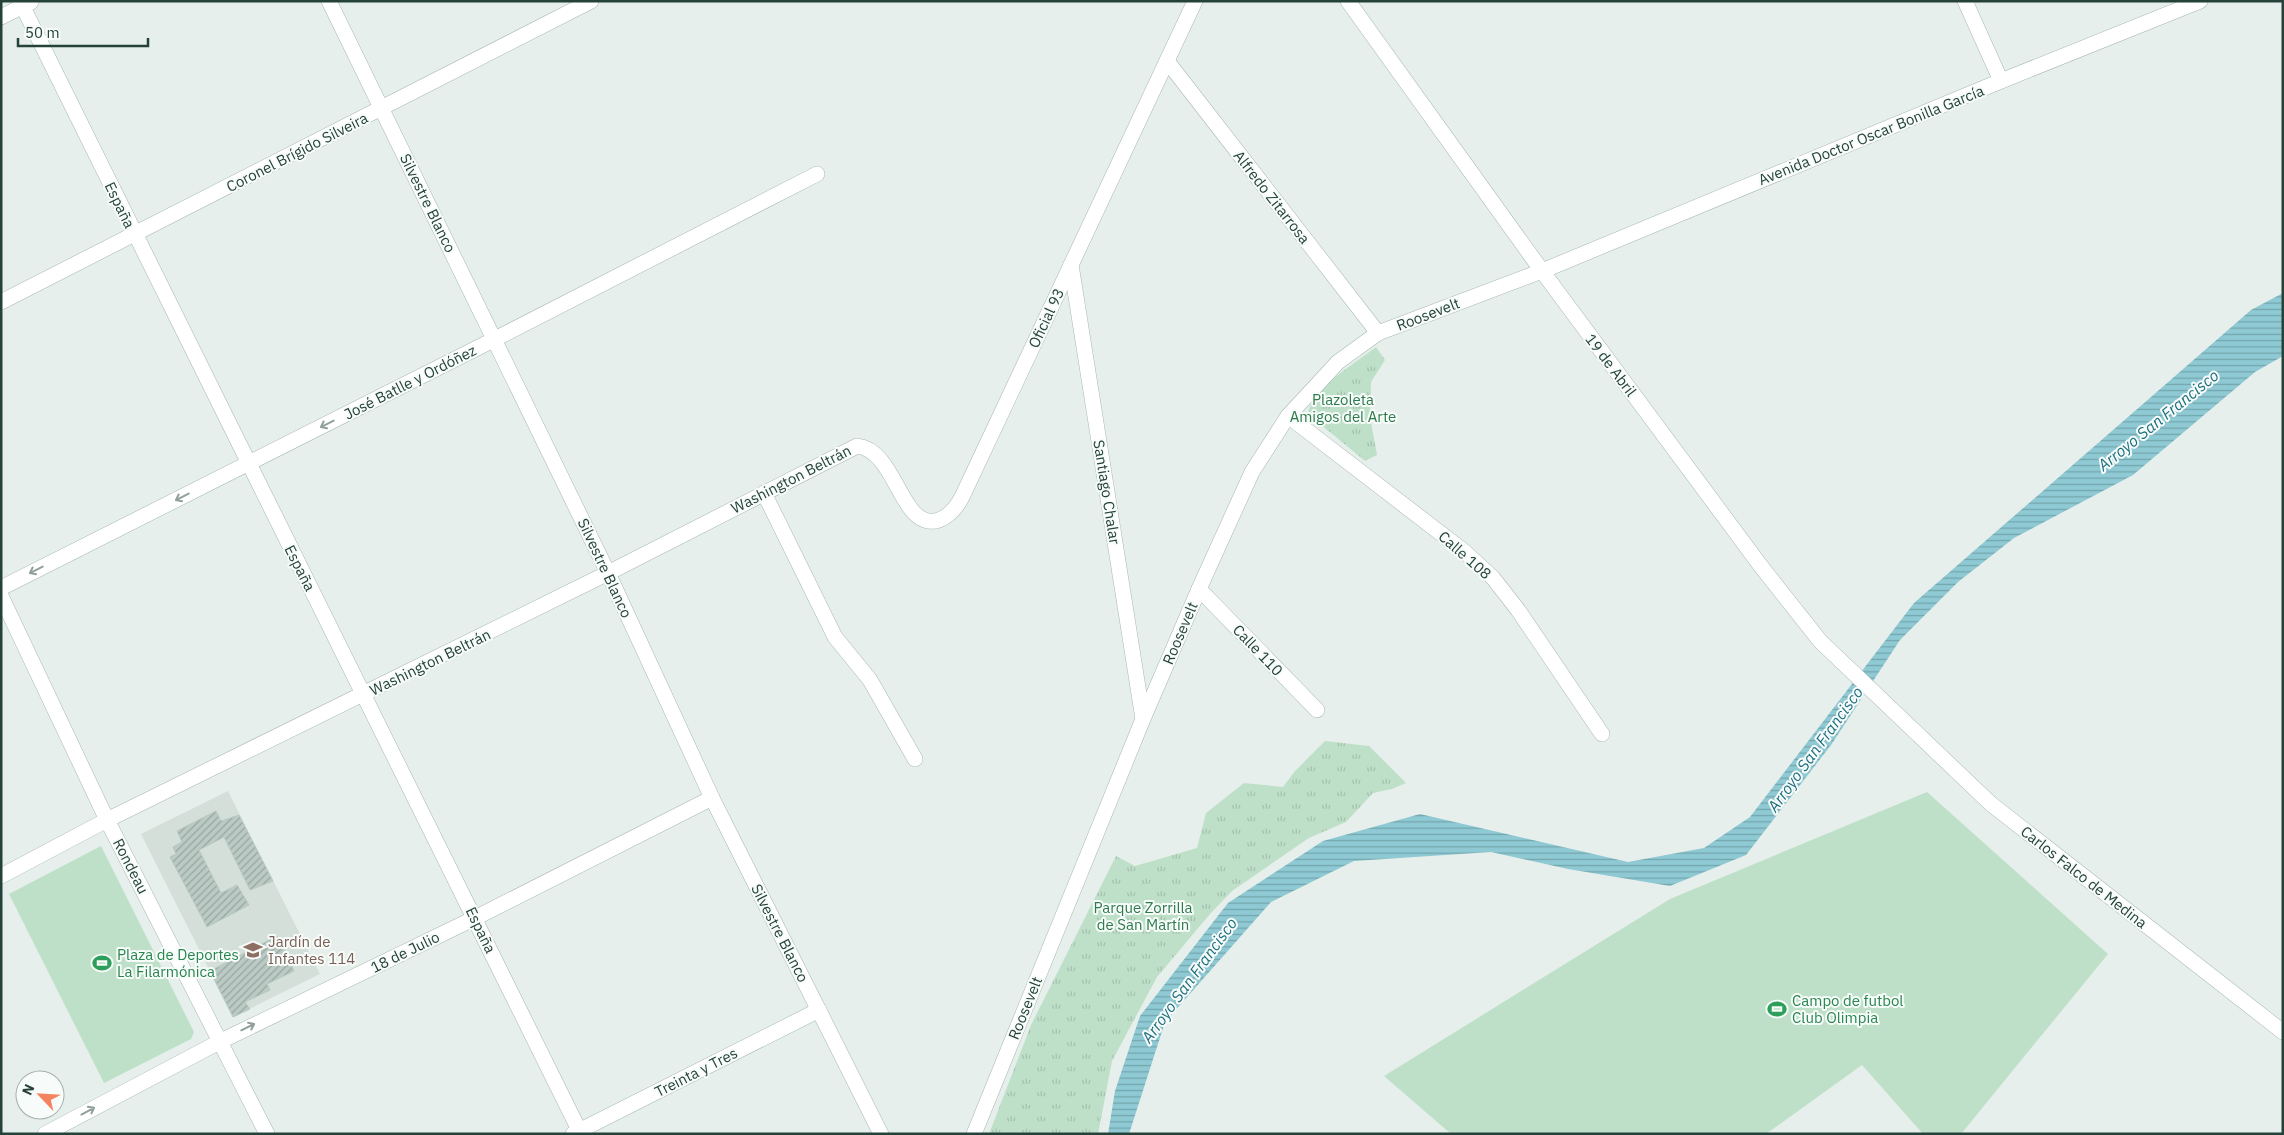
<svg xmlns="http://www.w3.org/2000/svg" width="2284" height="1135" viewBox="0 0 2284 1135" font-family="'IBM Plex Sans',sans-serif">
  <style>
    .built { fill: #d4dfda }
    .grass { fill: url(#grass-tufts) }
    .pitch { fill: #bfe0c8 }
    .water { fill: url(#water-rules) }
    .building { fill: url(#building-hatch); stroke: #b8c9c2 }
    .lines { fill: none; stroke-linecap: round; stroke-linejoin: round }
    .minor-casing { stroke: #a8b8b2; stroke-width: 16 }
    .minor { stroke: #fff; stroke-width: 15 }
    .oneway { stroke: #92a09c }
    .labels { text-anchor: middle; dominant-baseline: central; stroke-width: 4; stroke-linejoin: round; paint-order: stroke }
    .street-label { font-size: 15px; fill: #24423a; stroke: #f7fbf9 }
    .park-label { font-size: 15px; fill: #2d7a4b; stroke: #f7fbf9 }
    .education-label { font-size: 15px; fill: #785e54; stroke: #f7fbf9; text-anchor: start }
    .leisure-label { font-size: 15px; fill: #27864d; stroke: #f7fbf9; text-anchor: start }
    .water-label { font-size: 16px; font-style: italic; fill: #1c6f80; stroke: #f7fbf9 }
  </style>
  <defs>
    <pattern id="grass-tufts" width="24" height="20" patternUnits="userSpaceOnUse" patternTransform="scale(1.25)"><rect width="24" height="20" fill="#bfe0c8"/><path d="M3 7l-1-3M5 7V3M7 7l1-3M15 17l-1-3M17 17v-4M19 17l1-3" fill="none" stroke="#a4c1ad"/></pattern>
    <pattern id="water-rules" width="6" height="5" patternUnits="userSpaceOnUse" patternTransform="scale(1.25)"><rect width="6" height="5" fill="#8ec9d4"/><path d="M0 2.5h6" fill="none" stroke="#74a5ad"/></pattern>
    <pattern id="building-hatch" width="6" height="6" patternUnits="userSpaceOnUse" patternTransform="scale(1.25)"><rect width="6" height="6" fill="#bbcac4"/><path d="M-1 1l2-2M0 6l6-6M5 7l2-2" fill="none" stroke="#98a6a0"/></pattern>
  </defs>
  <rect width="100%" height="100%" fill="#e6efeb"/>
  <polygon class="built" points="228,791 320,974 233,1017 141,834"/>
  <g class="grass">
    <path d="M1376 347 1385 360 1371 382 1370 417 1377 455 1365 461 1308 414C1310 390 1358 361 1376 347Z"/>
    <polygon points="1325,741 1369,746 1406,783 1392,789 1373,793 1346,822 1309,838 1232,891 1210,914 1157,977 1112,1061 1098,1134 989,1134 1031,1025 1116,856 1135,866 1197,848 1206,813 1244,783 1283,787 1295,771"/>
  </g>
  <g class="pitch">
    <polygon points="1927,792 2108,954 1961,1134 1923,1134 1862,1065 1766,1134 1451,1134 1384,1076 1670,899"/>
    <polygon points="101,846 194,1032 191,1039 104,1083 9,894"/>
  </g>
  <polygon class="water" points="2283,293 2283,356 2255,372 2133,475 2014,538 1958,582 1900,640 1831,745 1746,855 1670,886 1568,869 1491,852 1354,861 1271,902 1165,1022 1129,1134 1108,1134 1115,1091 1140,1016 1228,903 1323,841 1420,814 1628,862 1704,848 1750,817 1914,603 2251,310"/>
  <g class="building">
    <polygon points="216,811 221,821 239,815 273,881 250,890 224,837 199,850 221,893 237,885 249,905 207,927 170,857 176,854 173,847 182,842 177,831"/>
    <polygon points="277,936 294,971 267,984 270,990 245,1002 250,1009 233,1017 210,971"/>
  </g>
  <g class="lines">
    <g class="minor-casing">
      <g id="minor">
        <polyline points="20,1 581,1134"/>
        <polyline points="329,1 608,573 712,798 881,1134"/>
        <polyline points="1348,1 1542,271 1760,565 1820,641 1991,804 2283,1032"/>
        <polyline points="1965,1 2001,81"/>
        <polyline points="1,17 31,2"/>
        <polyline points="1167,61 1378,333"/>
        <polyline points="1071,265 1143,719"/>
        <polyline points="1,302 591,1"/>
        <polyline points="1288,416 1465,552 1493,578 1518,610 1602,734"/>
        <polyline points="764,493 835,637 870,680 915,759"/>
        <polyline points="1,588 495,339 817,174"/>
        <polyline points="1199,589 1317,710"/>
        <polyline points="1,596 107,820 267,1134"/>
        <path d="M1 876 107 820 608 573 857 446C885 449 895 489 911 509 929 533 951 518 962 497L1195 1"/>
        <polyline points="45,1134 221,1041 475,918 712,798"/>
        <polyline points="573,1134 819,1010"/>
        <polyline points="974,1134 1143,719 1199,589 1252,472 1288,416 1338,362 1378,333 1542,271 2001,81 2200,1"/>
      </g>
    </g>
    <use href="#minor" class="minor"/>
  </g>
  <defs><path id="oneway-shaft" d="M-6 0H5M1.5-3L5.5 0L1.5 3" fill="none" stroke-width="1.6" stroke-linecap="round" stroke-linejoin="round" transform="scale(1.25)"/></defs>
  <g class="oneway">
    <use href="#oneway-shaft" transform="translate(327 424) rotate(153)"/>
    <use href="#oneway-shaft" transform="translate(182 497) rotate(153)"/>
    <use href="#oneway-shaft" transform="translate(36 570) rotate(153)"/>
    <use href="#oneway-shaft" transform="translate(248 1027) rotate(-26)"/>
    <use href="#oneway-shaft" transform="translate(88 1111) rotate(-28)"/>
  </g>
  <defs>
    <g id="school-bare" transform="scale(1.5)"><path d="M0-5L7-2L0 1L-7-2ZM-4 1L0 2.5L4 1V4Q0 6-4 4Z" fill="#8d6e63" stroke="#f7fbf9" stroke-width="2.5" paint-order="stroke"/></g>
    <g id="stadium-bare" transform="scale(1.5)"><path d="M0-5a6.5 5 0 1 0 0 10a6.5 5 0 1 0 0-10ZM-3.5-1.8h7v3.6h-7Z" fill="#2e9e5b" stroke="#f7fbf9" stroke-width="2.5" paint-order="stroke"/></g>
  </defs>
  <g fill-rule="evenodd">
    <use href="#school-bare" x="253" y="950"/>
    <use href="#stadium-bare" x="102" y="963"/>
    <use href="#stadium-bare" x="1777" y="1009"/>
  </g>
  <g class="labels">
    <g class="street-label">
      <text transform="translate(1871 135) rotate(-22)">Avenida Doctor Oscar Bonilla García</text>
      <text transform="translate(297 152) rotate(-27)">Coronel Brígido Silveira</text>
      <text transform="translate(1272 197) rotate(52)">Alfredo Zitarrosa</text>
      <text transform="translate(428 203) rotate(64)">Silvestre Blanco</text>
      <text transform="translate(120 205) rotate(64)">España</text>
      <text transform="translate(1428 314) rotate(-21)">Roosevelt</text>
      <text transform="translate(1046 318) rotate(-65)">Oficial 93</text>
      <text transform="translate(1611 365) rotate(53)">19 de Abril</text>
      <text transform="translate(410 382) rotate(-27)">José Batlle y Ordóñez</text>
      <text transform="translate(791 479) rotate(-27)">Washington Beltrán</text>
      <text transform="translate(1107 492) rotate(81)">Santiago Chalar</text>
      <text transform="translate(1465 555) rotate(41)">Calle 108</text>
      <text transform="translate(300 568) rotate(63)">España</text>
      <text transform="translate(605 568) rotate(65)">Silvestre Blanco</text>
      <text transform="translate(1180 633) rotate(-67)">Roosevelt</text>
      <text transform="translate(1258 650) rotate(46)">Calle 110</text>
      <text transform="translate(430 662) rotate(-26)">Washington Beltrán</text>
      <text transform="translate(131 866) rotate(63)">Rondeau</text>
      <text transform="translate(2084 877) rotate(38)">Carlos Falco de Medina</text>
      <text transform="translate(481 930) rotate(64)">España</text>
      <text transform="translate(780 933) rotate(63)">Silvestre Blanco</text>
      <text transform="translate(405 952) rotate(-26)">18 de Julio</text>
      <text transform="translate(1025 1008) rotate(-68)">Roosevelt</text>
      <text transform="translate(696 1072) rotate(-27)">Treinta y Tres</text>
    </g>
    <g class="park-label">
      <text x="1343" y="399">Plazoleta<tspan x="1343" dy="17">Amigos del Arte</tspan></text>
      <text x="1143" y="907">Parque Zorrilla<tspan x="1143" dy="17">de San Martín</tspan></text>
    </g>
    <g class="education-label">
      <text x="268" y="941">Jardín de<tspan x="268" dy="17">Infantes 114</tspan></text>
    </g>
    <g class="leisure-label">
      <text x="117" y="954">Plaza de Deportes<tspan x="117" dy="17">La Filarmónica</tspan></text>
      <text x="1792" y="1000">Campo de futbol<tspan x="1792" dy="17">Club Olimpia</tspan></text>
    </g>
    <g class="water-label">
      <text transform="translate(2158 420) rotate(-39)">Arroyo San Francisco</text>
      <text transform="translate(1815 749) rotate(-54)">Arroyo San Francisco</text>
      <text transform="translate(1189 980) rotate(-54)">Arroyo San Francisco</text>
    </g>
  </g>
  <rect width="2284" height="1135" fill="none" stroke="#24423a" stroke-width="5"/>
  <g transform="translate(40 1095) rotate(295)"><circle r="24" fill="#f7fbf9" stroke="#a3b1ad"/>
  <path d="M0-4L9 19L0 12L-9 19Z" fill="#f4845f"/>
  <text y="-8" font-size="14" font-weight="bold" text-anchor="middle" fill="#24423a">N</text>
  </g>
  <path d="M18 38v8h130v-8" fill="none" stroke="#24423a" stroke-width="2.5"/>
  <text x="25" y="38" font-size="15" fill="#24423a" stroke="#f7fbf9" stroke-width="4" paint-order="stroke">50 m</text>
</svg>
